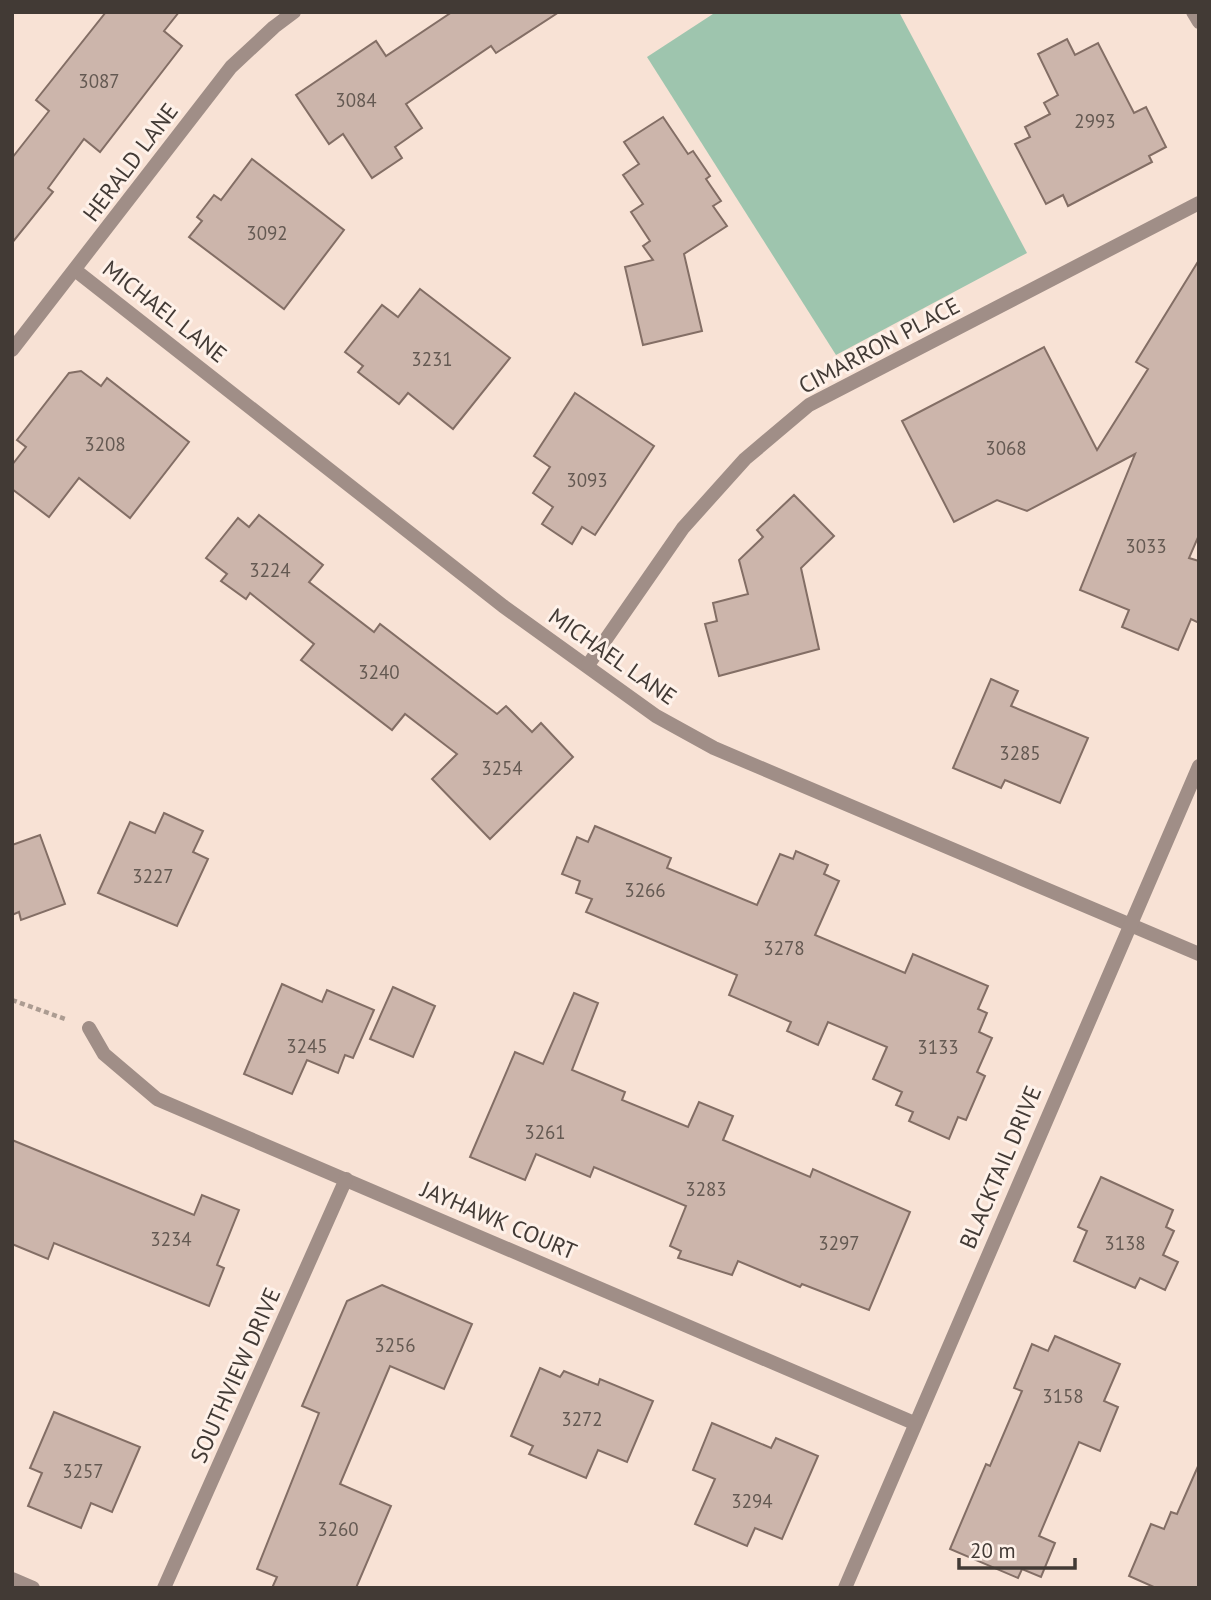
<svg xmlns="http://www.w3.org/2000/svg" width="1211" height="1600" viewBox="0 0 1211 1600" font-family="'PT Sans',sans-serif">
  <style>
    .green { fill: #9ec5ae }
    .building { fill: #ccb5ab; stroke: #836e65; stroke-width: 2 }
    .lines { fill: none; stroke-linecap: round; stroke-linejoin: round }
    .path { stroke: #ac9c92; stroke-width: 4.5; stroke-dasharray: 5 3.5; stroke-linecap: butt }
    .minor { stroke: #a08e87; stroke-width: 14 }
    .labels { text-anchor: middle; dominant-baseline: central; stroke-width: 6; stroke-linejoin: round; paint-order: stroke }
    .number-label { font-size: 19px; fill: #645952 }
    .street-label { font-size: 23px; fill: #423a35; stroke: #fef1e9 }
  </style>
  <rect width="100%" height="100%" fill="#f8e2d5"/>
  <polygon class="green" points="716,12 899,12 1027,253 836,355 647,57"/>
  <g class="building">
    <polygon points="106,12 179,12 164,31 182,46 100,152 84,139 48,188 53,192 12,243 12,158 49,111 36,100"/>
    <polygon points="452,12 559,12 496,53 491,46 406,104 422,128 395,147 402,158 372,178 343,134 329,144 296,95 376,41 386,56"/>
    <polygon points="1067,39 1075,55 1098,43 1134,113 1146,107 1166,147 1149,156 1152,162 1068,206 1063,195 1046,204 1015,144 1030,137 1025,127 1050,114 1044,103 1058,95 1038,54"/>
    <polygon points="663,117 688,154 693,151 710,176 706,179 721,201 713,206 727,226 684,254 702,331 643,345 625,267 653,260 643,246 650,241 631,212 643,204 623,175 639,164 624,142"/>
    <polygon points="252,159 344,230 284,309 189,237 202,221 197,217 214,195 221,200"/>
    <polygon points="1199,260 1199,535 1189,558 1199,561 1199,623 1191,619 1178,650 1122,627 1129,610 1080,590 1135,454 1027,511 997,500 954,522 902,421 1044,347 1097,450 1148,369 1136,362"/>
    <polygon points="420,289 510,358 453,429 408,393 399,404 358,372 363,366 345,352 382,305 398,317"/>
    <polygon points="81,371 101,386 107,378 189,442 130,518 79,478 49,517 12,489 12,465 26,447 17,440 69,373"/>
    <polygon points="575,393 654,446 595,535 582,527 572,544 542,524 553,507 533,493 550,467 534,456"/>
    <polygon points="794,495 834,536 801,568 819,649 719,676 705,624 717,621 713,603 748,594 739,560 763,537 757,530"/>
    <polygon points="259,515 323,565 309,582 374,632 380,624 497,714 506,706 532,732 541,723 573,757 490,839 432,779 457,754 405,714 392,730 301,660 314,644 250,593 246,599 221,581 227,574 206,558 238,518 249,527"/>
    <polygon points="991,679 1018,691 1011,706 1088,738 1060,803 1005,780 1001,788 953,768"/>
    <polygon points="164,813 203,831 193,852 208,859 177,926 98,893 130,822 155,833"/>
    <polygon points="595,826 671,858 667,868 757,905 780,854 793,859 796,851 828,865 824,874 839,881 815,935 905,973 913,954 988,986 978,1009 987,1013 979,1032 992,1038 977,1072 985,1076 966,1120 958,1117 949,1139 909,1121 913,1112 896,1105 902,1092 873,1079 887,1047 828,1022 818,1045 787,1031 791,1022 729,995 737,975 586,912 592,899 576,893 580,881 562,874 577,837 588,842"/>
    <polygon points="40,835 65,904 21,920 19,912 12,915 12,845"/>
    <polygon points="282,984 322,1002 327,990 374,1010 353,1058 345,1055 338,1073 307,1060 292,1094 244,1074"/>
    <polygon points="393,987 435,1006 413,1057 370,1039"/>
    <polygon points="574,993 598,1003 572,1070 625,1092 622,1100 688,1127 699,1102 733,1116 723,1140 810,1177 813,1169 910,1212 869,1310 802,1284 800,1287 738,1261 732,1275 678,1258 681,1251 670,1246 686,1206 594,1167 590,1177 536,1154 525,1180 470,1157 515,1052 543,1064"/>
    <polygon points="12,1140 194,1215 202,1195 239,1210 217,1265 224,1268 209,1306 54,1243 48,1259 12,1244"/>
    <polygon points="1101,1177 1173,1210 1166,1227 1174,1231 1163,1255 1178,1262 1165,1290 1140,1278 1135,1288 1074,1261 1087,1231 1078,1227"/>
    <polygon points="382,1285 472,1324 444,1389 390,1366 340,1484 391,1506 356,1588 272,1588 277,1577 257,1569 319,1413 302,1406 347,1301"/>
    <polygon points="1055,1336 1120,1364 1104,1401 1118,1407 1100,1451 1079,1442 1039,1536 1055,1543 1041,1577 1022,1569 1018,1578 950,1549 986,1464 990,1466 1022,1391 1014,1388 1032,1344 1048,1351"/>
    <polygon points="540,1368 560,1377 564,1371 598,1385 600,1379 653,1401 627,1462 598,1450 586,1478 529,1454 533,1446 511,1436"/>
    <polygon points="54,1412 140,1447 112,1512 91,1503 81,1528 28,1506 42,1473 30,1468"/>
    <polygon points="712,1423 771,1448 776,1438 818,1456 782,1539 755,1528 747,1546 695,1524 715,1479 693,1470"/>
    <polygon points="1199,1464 1199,1588 1156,1588 1129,1576 1151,1524 1164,1529 1171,1512 1177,1514"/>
  </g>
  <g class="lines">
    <polyline class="path" points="12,1000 65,1019"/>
    <g class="minor">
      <polyline points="1193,12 1199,22"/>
      <polyline points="75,270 503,606 656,716 714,748 1199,954"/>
      <polyline points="12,350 231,67 274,27 294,12"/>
      <polyline points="588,665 683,528 745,459 809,405 1199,203"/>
      <polyline points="89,1028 104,1054 157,1099 914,1423"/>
      <polyline points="12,1579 33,1588"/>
      <polyline points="164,1588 346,1179"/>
      <polyline points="845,1588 1199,766"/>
    </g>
  </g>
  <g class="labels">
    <g class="number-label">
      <text x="99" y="81">3087</text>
      <text x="356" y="100">3084</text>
      <text x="1095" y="121">2993</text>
      <text x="267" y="233">3092</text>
      <text x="432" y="359">3231</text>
      <text x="105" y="444">3208</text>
      <text x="1006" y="448">3068</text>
      <text x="587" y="480">3093</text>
      <text x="1146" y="546">3033</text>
      <text x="270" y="570">3224</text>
      <text x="379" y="672">3240</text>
      <text x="1020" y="753">3285</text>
      <text x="502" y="768">3254</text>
      <text x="153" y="876">3227</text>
      <text x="645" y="890">3266</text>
      <text x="784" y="948">3278</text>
      <text x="307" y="1046">3245</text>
      <text x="938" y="1047">3133</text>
      <text x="545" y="1132">3261</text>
      <text x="706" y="1189">3283</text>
      <text x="171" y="1239">3234</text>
      <text x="839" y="1243">3297</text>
      <text x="1125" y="1243">3138</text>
      <text x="395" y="1345">3256</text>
      <text x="1063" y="1396">3158</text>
      <text x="582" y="1419">3272</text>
      <text x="83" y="1471">3257</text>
      <text x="752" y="1501">3294</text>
      <text x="338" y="1529">3260</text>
    </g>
    <g class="street-label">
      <text transform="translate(130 162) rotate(-53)">HERALD LANE</text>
      <text transform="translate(165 311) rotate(38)">MICHAEL LANE</text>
      <text transform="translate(879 345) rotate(-28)">CIMARRON PLACE</text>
      <text transform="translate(613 656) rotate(35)">MICHAEL LANE</text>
      <text transform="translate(1000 1167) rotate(-67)">BLACKTAIL DRIVE</text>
      <text transform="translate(499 1220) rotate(23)">JAYHAWK COURT</text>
      <text transform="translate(235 1375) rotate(-66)">SOUTHVIEW DRIVE</text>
    </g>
  </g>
  <rect width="1211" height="1600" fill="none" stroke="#423a35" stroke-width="28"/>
  <path d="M959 1558v10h116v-10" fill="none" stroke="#423a35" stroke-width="3.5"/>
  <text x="970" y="1558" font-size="21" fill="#423a35" stroke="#fef1e9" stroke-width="5" paint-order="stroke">20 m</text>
</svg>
